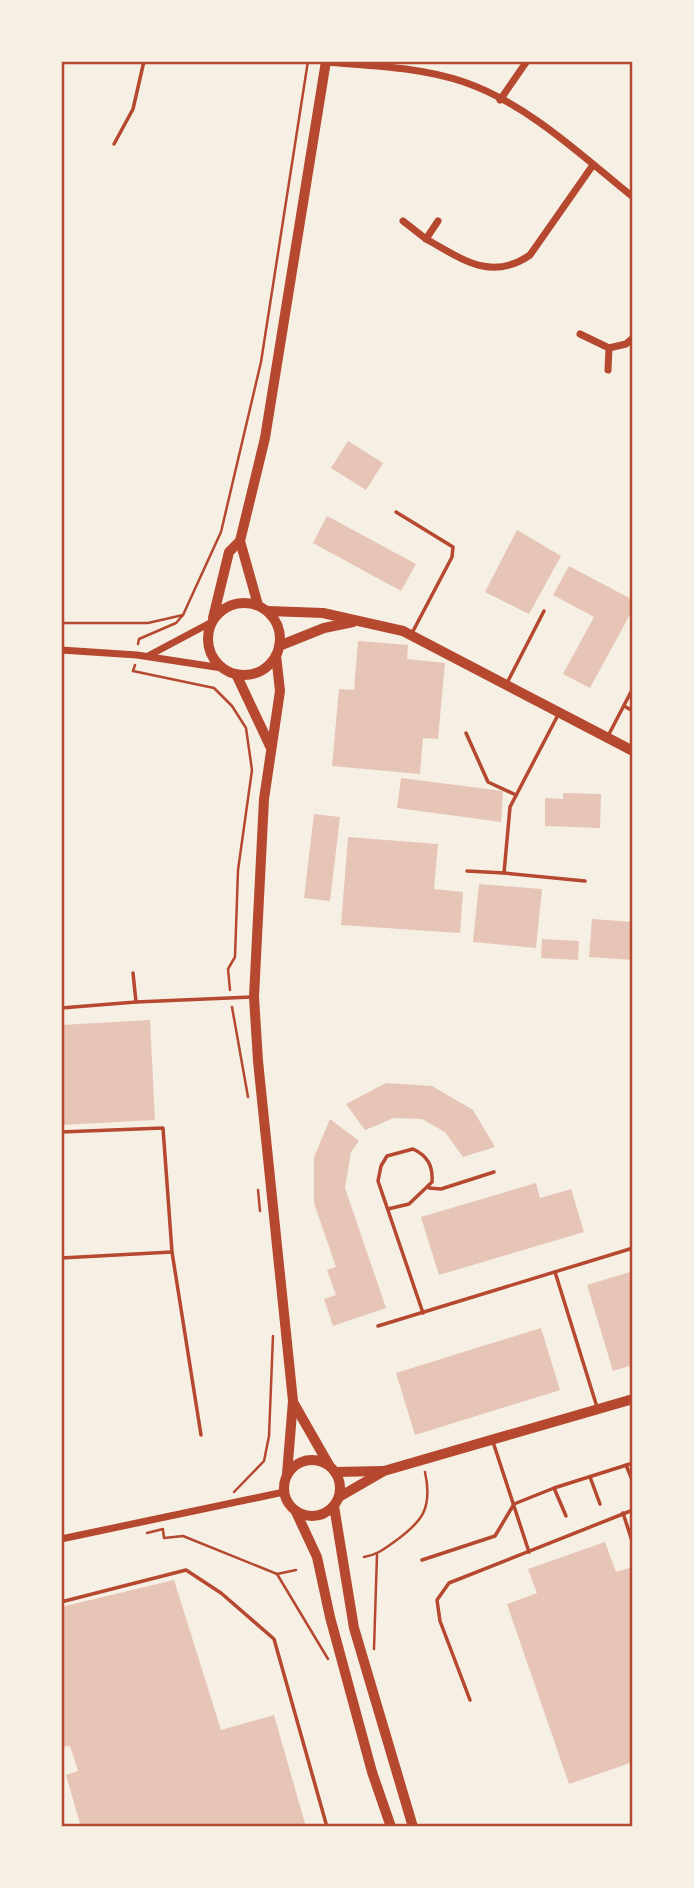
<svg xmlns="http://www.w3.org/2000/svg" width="694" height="1888" viewBox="0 0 694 1888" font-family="'Space Grotesk',sans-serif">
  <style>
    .building { fill: #e6c5b7 }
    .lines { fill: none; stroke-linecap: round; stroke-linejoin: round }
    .path { stroke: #b5482f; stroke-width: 2.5 }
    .service { stroke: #b5482f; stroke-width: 3.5 }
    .minor { stroke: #b5482f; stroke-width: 7 }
    .tertiary { stroke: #b5482f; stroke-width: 10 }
    .neatline { fill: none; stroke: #b5482f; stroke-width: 2.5 }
  </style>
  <rect width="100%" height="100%" fill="#f6efe4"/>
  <g class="building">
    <polygon points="348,441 383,463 366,490 331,468"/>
    <polygon points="327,516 416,564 401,591 313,543"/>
    <polygon points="517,530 561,556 529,614 485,592"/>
    <polygon points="569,566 633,600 633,609 590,688 563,674 594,617 553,595"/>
    <polygon points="358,641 408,645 407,659 445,663 438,739 423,738 420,774 332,766 339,689 354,690"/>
    <polygon points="401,778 503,791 501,822 397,808"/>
    <polygon points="563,793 601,794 600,828 545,826 545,798 563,799"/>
    <polygon points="314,814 340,817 330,901 304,898"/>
    <polygon points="348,837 438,844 434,889 463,892 460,933 341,925"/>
    <polygon points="479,884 542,889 536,948 473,942"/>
    <polygon points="592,919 633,922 633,960 589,957"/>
    <polygon points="542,939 579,941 578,960 541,958"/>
    <polygon points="150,1020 155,1120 61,1125 61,1025"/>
    <polygon points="386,1083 432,1086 473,1110 495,1147 463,1157 445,1132 422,1119 394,1118 365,1130 346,1104"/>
    <polygon points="330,1119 359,1141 351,1152 345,1188 386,1308 333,1326 324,1299 336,1295 327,1270 336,1267 314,1203 314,1157"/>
    <polygon points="536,1183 540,1198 571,1189 584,1232 439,1275 421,1217"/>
    <polygon points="633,1271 633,1365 613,1371 587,1285"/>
    <polygon points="541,1328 560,1390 415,1435 396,1373"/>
    <polygon points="605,1542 616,1572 633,1567 633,1762 569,1784 507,1604 537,1593 528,1569"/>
    <polygon points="174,1580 221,1730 274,1715 306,1827 81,1827 66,1775 78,1771 70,1746 61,1747 61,1607"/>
  </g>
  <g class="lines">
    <g class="path">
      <polyline points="61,623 148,623 183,615 221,532 261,362 308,61"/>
      <polyline points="138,644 139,639 176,623 183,615"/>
      <polyline points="135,665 133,671 214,688 232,706 246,728 252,770 238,870 235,957 228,969 230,990"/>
      <polyline points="232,1007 248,1097"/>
      <polyline points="258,1190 260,1211"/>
      <polyline points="234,1492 264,1461 269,1436 273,1336"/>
      <polyline points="163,1530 164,1538 183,1536 277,1574 328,1659"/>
      <polyline points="147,1533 163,1529"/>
      <path d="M364 1557C376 1555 383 1550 394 1542 422 1522 433 1509 425 1472"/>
      <polyline points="277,1574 296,1570"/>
      <polyline points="374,1649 377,1554"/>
    </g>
    <g class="service">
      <polyline points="114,144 133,109 144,61"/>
      <polyline points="396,512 453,547 452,557 412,633"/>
      <polyline points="507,683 544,611"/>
      <polyline points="624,706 633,711"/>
      <polyline points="558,715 510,807 504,873 585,881"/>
      <polyline points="466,733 488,782 516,795"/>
      <polyline points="608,736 633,688"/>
      <polyline points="467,871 504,873"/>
      <polyline points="133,973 136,1002 252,997"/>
      <polyline points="61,1008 136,1002"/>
      <polyline points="61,1132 163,1128 172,1252 201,1435"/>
      <polyline points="429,1188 441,1189 494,1172"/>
      <path d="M388 1209 409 1204 432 1182C433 1166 428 1156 413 1149L387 1156 381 1166 378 1181 423 1313"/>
      <polyline points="61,1258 172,1252"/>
      <polyline points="555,1272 597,1407"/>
      <polyline points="378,1326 633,1248"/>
      <polyline points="493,1442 529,1552"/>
      <polyline points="626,1465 633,1482"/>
      <polyline points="590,1477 600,1504"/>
      <polyline points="554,1488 566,1516"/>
      <polyline points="623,1513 633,1544"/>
      <polyline points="422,1560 495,1536 514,1504 554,1488 633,1463"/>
      <polyline points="61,1602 186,1570 221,1593 274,1639 327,1827"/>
      <polyline points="470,1700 440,1621 437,1600 449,1583 633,1510"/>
    </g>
    <g class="minor">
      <path d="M326 62C372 66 421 67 464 82 528 104 582 156 633 197"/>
      <polyline points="500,100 527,61"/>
      <polyline points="403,221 426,239 438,221"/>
      <path d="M426 239C462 259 491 282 530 255L593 165"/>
      <polyline points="580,334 609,348 608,370"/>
      <polyline points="609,348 626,344 633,338"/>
      <polyline points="61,650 137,655 222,668"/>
      <polyline points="148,656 210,623"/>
      <polyline points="61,1539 284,1492"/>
    </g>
    <g class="tertiary">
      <circle cx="244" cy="639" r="36"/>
      <polyline points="258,605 240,541 265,438 326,61"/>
      <polyline points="268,611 323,613 403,631 633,751"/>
      <polyline points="213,618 229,552 240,541"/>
      <polyline points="279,646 324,628 353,622"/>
      <polyline points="276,655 280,691 264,799 254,997 258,1061 293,1401 287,1474"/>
      <polyline points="236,674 270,746"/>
      <polyline points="293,1402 329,1465"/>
      <circle cx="312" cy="1488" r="28"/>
      <polyline points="335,1472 383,1471"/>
      <polyline points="339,1497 384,1471 633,1399"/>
      <polyline points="334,1506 354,1628 413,1827"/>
      <polyline points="296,1512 317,1557 330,1617 372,1772 391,1827"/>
    </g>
  </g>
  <rect width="694" height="1888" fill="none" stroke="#f6efe4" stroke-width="126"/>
  <rect x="63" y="63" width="568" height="1762" class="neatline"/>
</svg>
